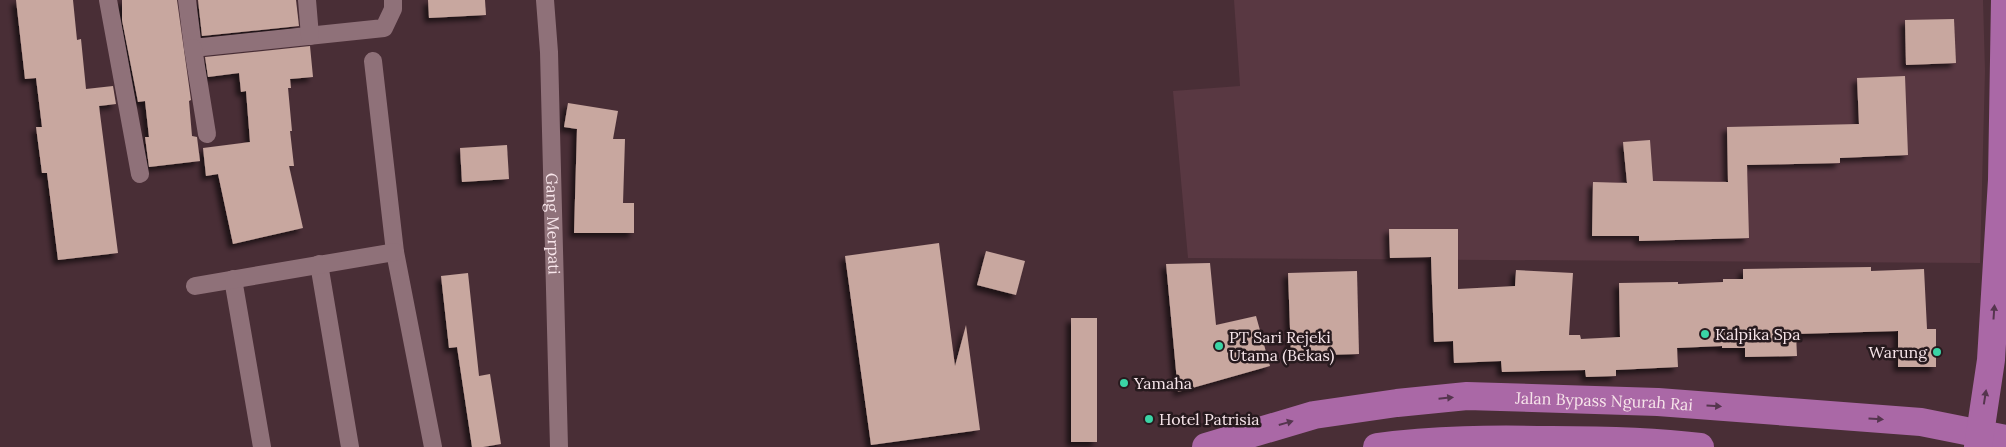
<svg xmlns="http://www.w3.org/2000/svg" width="2006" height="447" viewBox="0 0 2006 447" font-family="Lora,serif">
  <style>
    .built { fill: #593842 }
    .building { fill: #c8a79f; filter: url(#shadow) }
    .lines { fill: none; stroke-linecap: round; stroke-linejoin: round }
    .minor { stroke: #8f7179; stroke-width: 18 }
    .trunk { stroke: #aa68a6; stroke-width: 28 }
    .oneway { fill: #55354e }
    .poi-dot { fill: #3ad4a5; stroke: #271a1e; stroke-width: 2 }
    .labels { text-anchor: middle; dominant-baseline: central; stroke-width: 5; stroke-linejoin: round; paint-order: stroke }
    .street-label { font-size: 16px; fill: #f7e5ea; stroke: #271a1e }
    .poi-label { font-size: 16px; fill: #f7e5ea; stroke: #271a1e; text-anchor: start }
  </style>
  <defs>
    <filter id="shadow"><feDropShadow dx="-4.5" dy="4.5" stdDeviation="2.5" flood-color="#0009"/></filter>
  </defs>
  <rect width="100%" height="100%" fill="#492e36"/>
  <polygon class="built" points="1234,0 1983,0 1985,71 1980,263 1188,258 1173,91 1240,86"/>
  <g class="building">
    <polygon points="16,0 73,0 77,40 81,39 86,89 113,86 116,104 99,106 118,253 58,260 47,173 42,173 36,127 42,127 36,78 25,79"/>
    <polygon points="122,0 177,0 191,100 189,101 192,136 197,137 200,161 149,167 145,137 149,137 145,101 138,102 122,20"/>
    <polygon points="198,0 296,0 299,26 202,36"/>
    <polygon points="428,0 485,0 486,15 429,18"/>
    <polygon points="1954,19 1956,63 1906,65 1905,20"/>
    <polygon points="310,46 313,77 290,79 291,88 288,88 292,131 290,131 294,166 289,166 303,228 233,244 218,174 206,176 203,148 250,142 246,91 241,92 239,73 208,77 205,57"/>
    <polygon points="1905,76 1908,155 1840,158 1840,163 1747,165 1749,238 1639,241 1639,236 1592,236 1593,182 1627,183 1623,142 1650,140 1653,181 1728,182 1727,127 1859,124 1857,78"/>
    <polygon points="568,103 618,111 613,139 625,139 623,203 634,203 634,233 574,233 577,129 564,127"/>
    <polygon points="507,145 509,179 462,182 460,148"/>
    <polygon points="1389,229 1458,229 1458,289 1515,286 1516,270 1573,273 1569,335 1580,335 1581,339 1620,337 1619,283 1678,282 1678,284 1723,282 1723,279 1743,279 1743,269 1871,267 1871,271 1924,269 1927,329 1936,329 1936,367 1898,367 1898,331 1796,334 1797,356 1745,357 1745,348 1722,348 1722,346 1677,348 1678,367 1616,370 1616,376 1586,377 1585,370 1502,372 1501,361 1454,363 1453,341 1434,342 1431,257 1390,258"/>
    <polygon points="939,243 955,366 966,325 980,430 871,445 845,256"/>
    <polygon points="986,251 1025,261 1016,295 977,285"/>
    <polygon points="1210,263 1216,325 1256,316 1270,366 1178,392 1166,264"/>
    <polygon points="1357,271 1359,354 1291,356 1288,273"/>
    <polygon points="468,273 479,376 490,374 501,444 483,447 472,447 457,347 449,348 441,276"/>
    <rect x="1071" y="318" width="26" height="124"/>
  </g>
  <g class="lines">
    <g class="minor">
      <polyline points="108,0 140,174"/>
      <polyline points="187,0 193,48 384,28 393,9 393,0"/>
      <polyline points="307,0 310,36"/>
      <path id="s1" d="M545 0 549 52 559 447"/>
      <polyline points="193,48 207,134"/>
      <polyline points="373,61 395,252 433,447"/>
      <polyline points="319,264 350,447"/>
      <polyline points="233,279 262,447"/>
      <polyline points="195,286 395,252"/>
    </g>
    <g class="trunk">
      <path id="s2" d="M1206 447 1314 415 1397 403 1467 396 1658 402 1921 422 2006 439"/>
      <path d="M1377 447C1435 439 1493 439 1552 440 1602 440 1651 441 1700 447"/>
      <polyline points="1978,447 1991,360 2002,180 2005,0"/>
    </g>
  </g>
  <defs><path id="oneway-solid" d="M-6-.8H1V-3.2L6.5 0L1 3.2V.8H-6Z" transform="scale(1.25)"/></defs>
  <g class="oneway">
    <use href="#oneway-solid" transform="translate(1994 312) rotate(-86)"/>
    <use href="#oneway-solid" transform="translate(1985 397) rotate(-81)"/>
    <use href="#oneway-solid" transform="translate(1446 398) rotate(-6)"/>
    <use href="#oneway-solid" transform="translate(1714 406) rotate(4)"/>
    <use href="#oneway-solid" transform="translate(1876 419) rotate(4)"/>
    <use href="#oneway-solid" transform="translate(1286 423) rotate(-16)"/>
  </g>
  <g class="poi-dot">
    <circle cx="1705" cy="334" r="5"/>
    <circle cx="1219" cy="346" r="5"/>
    <circle cx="1937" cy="352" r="5"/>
    <circle cx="1124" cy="383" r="5"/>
    <circle cx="1149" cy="419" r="5"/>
  </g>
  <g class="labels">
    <g class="street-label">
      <text stroke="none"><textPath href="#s1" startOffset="224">Gang Merpati</textPath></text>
      <text stroke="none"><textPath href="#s2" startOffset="404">Jalan Bypass Ngurah Rai</textPath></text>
    </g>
    <g class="poi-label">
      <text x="1715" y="334">Kalpika Spa</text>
      <text x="1229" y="337">PT Sari Rejeki<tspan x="1229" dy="18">Utama (Bekas)</tspan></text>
      <text x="1927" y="352" text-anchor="end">Warung</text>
      <text x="1134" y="383">Yamaha</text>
      <text x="1159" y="419">Hotel Patrisia</text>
    </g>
  </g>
</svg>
